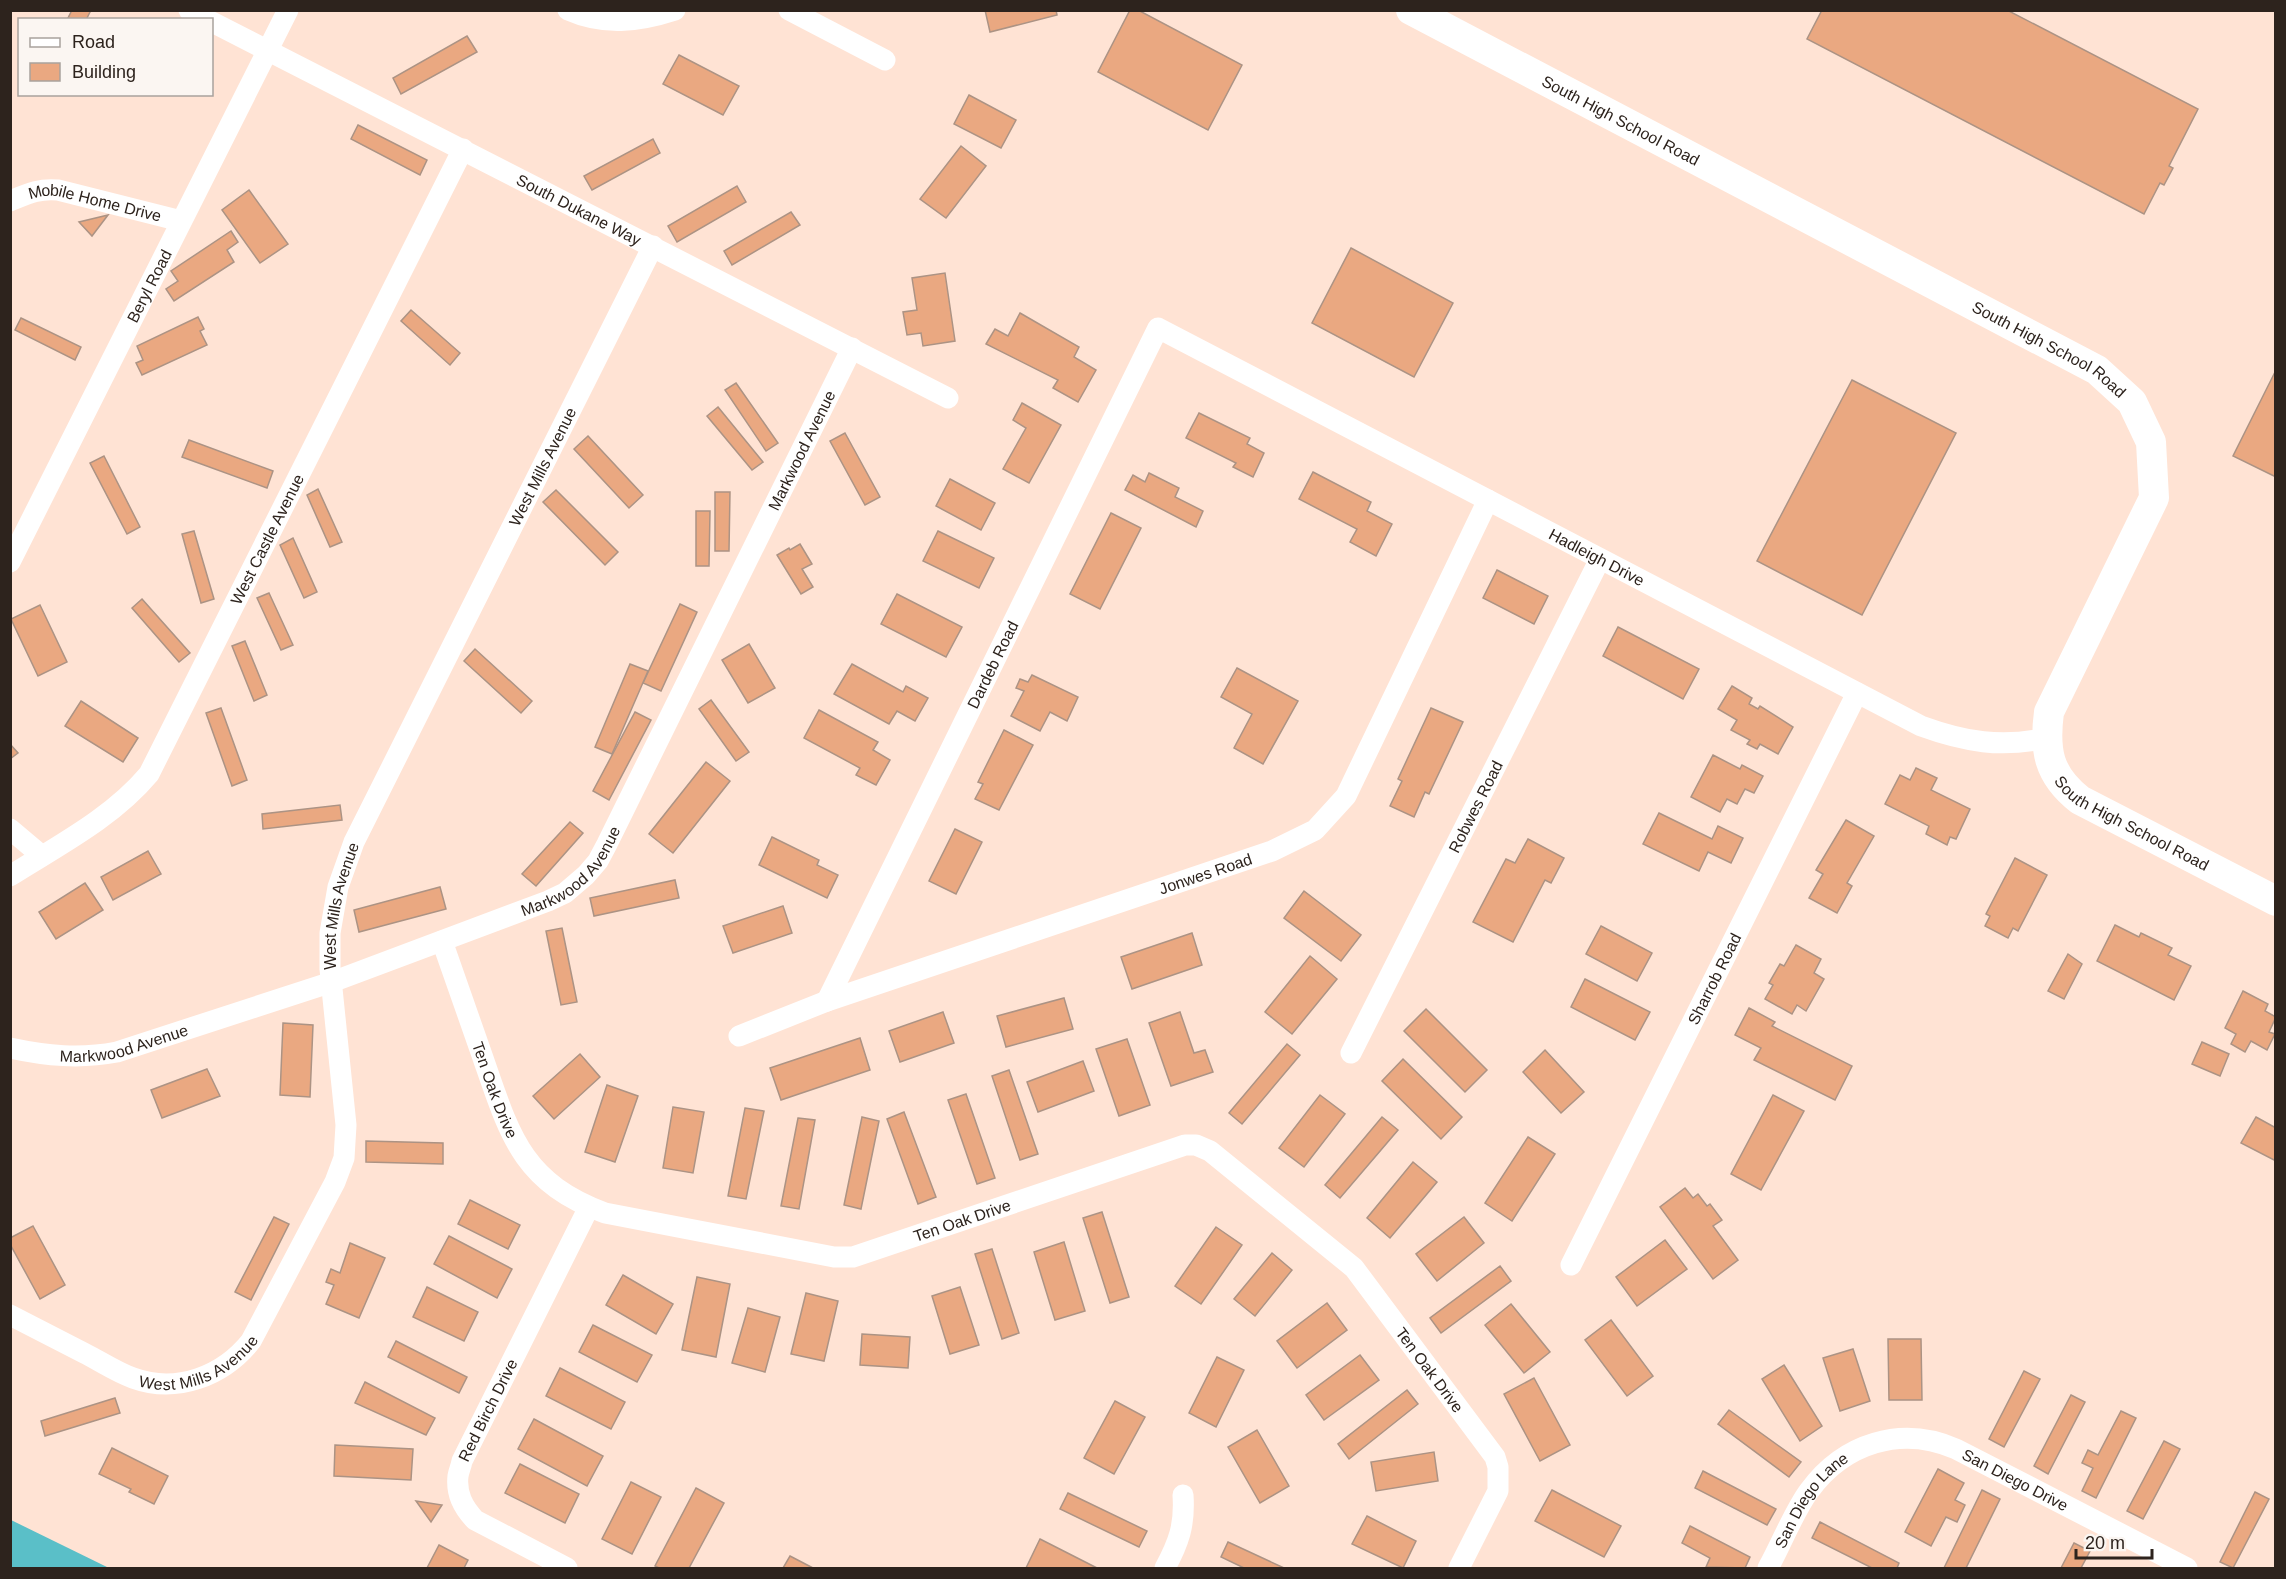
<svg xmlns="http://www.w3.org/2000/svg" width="2286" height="1579" viewBox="0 0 2286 1579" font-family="Arial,sans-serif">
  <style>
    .water { fill: #5abfc8 }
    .building { fill: #eaa881; stroke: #ac9384; stroke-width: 1.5 }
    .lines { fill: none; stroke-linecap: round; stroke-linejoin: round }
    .street { stroke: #fff; stroke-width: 21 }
    .secondary { stroke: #fff; stroke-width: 30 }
    .labels { text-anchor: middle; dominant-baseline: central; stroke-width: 5; stroke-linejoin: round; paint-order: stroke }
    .street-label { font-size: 16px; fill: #2d231d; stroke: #fbf6f2 }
  </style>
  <rect width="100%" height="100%" fill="#ffe3d4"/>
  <polygon class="water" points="10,1520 11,1520 109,1568 11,1568"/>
  <g class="building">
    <polygon points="72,10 91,10 86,20 67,20"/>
    <polygon points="985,10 1056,10 1057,15 990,32"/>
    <polygon points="1130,10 1138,10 1242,65 1208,130 1098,72"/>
    <polygon points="1822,10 2007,10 2198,109 2169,166 2173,168 2164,185 2160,183 2144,214 1807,39"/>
    <polygon points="467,36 477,52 401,94 393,78"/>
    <polygon points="679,55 739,86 723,115 663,84"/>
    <polygon points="969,95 1016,120 1001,148 954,124"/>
    <polygon points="358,125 427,160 420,175 351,139"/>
    <polygon points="653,139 660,153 592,190 584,176"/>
    <polygon points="961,146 986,166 946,218 920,199"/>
    <polygon points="737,186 746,202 677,242 668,226"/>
    <polygon points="249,190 288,244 260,263 222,210"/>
    <polygon points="791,212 800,225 732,265 724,251"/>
    <polygon points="108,215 92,236 79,222"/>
    <polygon points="231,231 238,242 227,250 234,262 174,301 166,289 178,281 171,271"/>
    <polygon points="1351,248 1453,303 1414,377 1312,323"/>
    <polygon points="945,273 955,341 923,346 921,333 907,335 903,312 917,310 912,278"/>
    <polygon points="411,310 460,353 450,365 401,321"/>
    <polygon points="1020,313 1079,347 1074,357 1096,370 1078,402 1053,388 1058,380 986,344 995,329 1008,336"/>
    <polygon points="198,317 204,329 200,331 207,345 142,375 136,363 143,360 137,346"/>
    <polygon points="21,318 81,347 75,360 15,330"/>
    <polygon points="2276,370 2276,477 2233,456"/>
    <polygon points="1852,380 1956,433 1862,615 1757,561"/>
    <polygon points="736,383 778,443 766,451 725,390"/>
    <polygon points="1022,403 1061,425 1029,483 1003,469 1026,428 1013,420"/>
    <polygon points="718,407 763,462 752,470 707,416"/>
    <polygon points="1199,413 1250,438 1247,444 1264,453 1253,477 1233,467 1236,463 1186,438"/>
    <polygon points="845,433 880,497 865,505 830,441"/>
    <polygon points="588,436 643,495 629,508 574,449"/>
    <polygon points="189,440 273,471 267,488 182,457"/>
    <polygon points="104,456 140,527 127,534 90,463"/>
    <polygon points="1313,472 1371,502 1367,511 1392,524 1376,556 1350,542 1357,529 1299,499"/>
    <polygon points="1149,473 1179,488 1175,497 1203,511 1196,527 1125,490 1133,475 1145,482"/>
    <polygon points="950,479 995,503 981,530 936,506"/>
    <polygon points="318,489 342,542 330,547 307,495"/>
    <polygon points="556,490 618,552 605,565 543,502"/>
    <polygon points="715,492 730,492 729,551 715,551"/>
    <polygon points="696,511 710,511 709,566 696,566"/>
    <polygon points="1111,513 1141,528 1100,609 1070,594"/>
    <polygon points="194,531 214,599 201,603 182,534"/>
    <polygon points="938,531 994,558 979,588 923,561"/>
    <polygon points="293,538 317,592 304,598 280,545"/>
    <polygon points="800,544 812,564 802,569 813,587 801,594 777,555 789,548 790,550"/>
    <polygon points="1497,570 1548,596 1534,624 1483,598"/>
    <polygon points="269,593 293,645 281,650 257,598"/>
    <polygon points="897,594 962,627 946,657 881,624"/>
    <polygon points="142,599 190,653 179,662 132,608"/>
    <polygon points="680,604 697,612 661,691 643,683"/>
    <polygon points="40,605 67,662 38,676 11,619"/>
    <polygon points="1618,627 1699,669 1683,699 1603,656"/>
    <polygon points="245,641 267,695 254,701 232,646"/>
    <polygon points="749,644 775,688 748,703 722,660"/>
    <polygon points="475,649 532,701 521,713 464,661"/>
    <polygon points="630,664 648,671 612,754 595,747"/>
    <polygon points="852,664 903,692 906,686 928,698 915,721 897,711 889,724 834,694"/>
    <polygon points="1237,668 1298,701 1263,764 1234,748 1252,714 1221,697"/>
    <polygon points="1032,675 1078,697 1067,721 1050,712 1040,731 1011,716 1024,691 1016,688 1020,679 1028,682"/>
    <polygon points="1732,686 1752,698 1749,704 1758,709 1760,706 1793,727 1778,754 1760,744 1757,749 1747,744 1750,740 1731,730 1737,720 1718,709"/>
    <polygon points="711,700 749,752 736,761 699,709"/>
    <polygon points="81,701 138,738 123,762 65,726"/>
    <polygon points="221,708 247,780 232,786 206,713"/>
    <polygon points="1431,708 1463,722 1429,794 1425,792 1414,817 1390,806 1402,781 1398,779"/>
    <polygon points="819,710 878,742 873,750 890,760 876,785 856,775 860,768 804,738"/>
    <polygon points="635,712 651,720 609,800 593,791"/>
    <polygon points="1004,730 1033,745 999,810 975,799 983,784 978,782"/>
    <polygon points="10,744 18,753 10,759"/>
    <polygon points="1713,755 1740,769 1742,765 1763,776 1754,793 1745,789 1737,804 1727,799 1720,812 1691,797"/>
    <polygon points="706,762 730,781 673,853 649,834"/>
    <polygon points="1916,768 1937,778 1931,790 1970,809 1956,839 1950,837 1947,845 1926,834 1929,826 1885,804 1900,775 1910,780"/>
    <polygon points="340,805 342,820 263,829 262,814"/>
    <polygon points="1659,813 1712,839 1718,826 1743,838 1731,863 1708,852 1699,871 1643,844"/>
    <polygon points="1846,820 1874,836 1847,883 1852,886 1837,913 1809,898 1823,874 1816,870"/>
    <polygon points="570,822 583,833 536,886 522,874"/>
    <polygon points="955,829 982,842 956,894 929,881"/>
    <polygon points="772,837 819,860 817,865 838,875 827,898 759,865"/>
    <polygon points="1528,839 1564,858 1551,883 1545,880 1513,942 1473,922 1506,859 1515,863"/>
    <polygon points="148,851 161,874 113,900 101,877"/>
    <polygon points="2015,858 2047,875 2018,931 2013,928 2008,938 1985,926 1990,916 1986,914"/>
    <polygon points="675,880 679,898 594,916 590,898"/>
    <polygon points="85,883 103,910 56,939 39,912"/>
    <polygon points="440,887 446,909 359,932 354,910"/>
    <polygon points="1304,891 1361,935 1341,961 1284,918"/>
    <polygon points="783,906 792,933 733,953 723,926"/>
    <polygon points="2115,925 2139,937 2141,933 2172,948 2168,955 2191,966 2174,1000 2097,961"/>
    <polygon points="1601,926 1652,953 1637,981 1586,954"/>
    <polygon points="562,928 577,1002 561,1005 546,931"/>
    <polygon points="1192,933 1202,965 1132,989 1121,957"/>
    <polygon points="1796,945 1821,959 1814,973 1824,979 1806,1011 1797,1005 1792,1014 1765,999 1773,985 1769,983 1780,964 1784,966"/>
    <polygon points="2068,954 2082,964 2064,999 2048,991"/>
    <polygon points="1310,956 1337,979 1292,1034 1265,1012"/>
    <polygon points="1585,979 1650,1012 1635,1040 1571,1007"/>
    <polygon points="2243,991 2268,1004 2265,1011 2276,1017 2269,1032 2275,1034 2267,1050 2251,1041 2245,1052 2231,1044 2236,1034 2225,1028"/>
    <polygon points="1064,998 1073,1029 1006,1047 997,1016"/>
    <polygon points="1749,1008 1775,1022 1772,1026 1852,1066 1835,1100 1754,1060 1761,1048 1735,1035"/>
    <polygon points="1426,1009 1487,1070 1465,1092 1404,1031"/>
    <polygon points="943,1012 954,1043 900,1062 889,1031"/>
    <polygon points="1180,1012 1194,1053 1205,1050 1213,1072 1171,1086 1149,1023"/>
    <polygon points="283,1023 313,1025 310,1097 280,1095"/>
    <polygon points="860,1038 870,1070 781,1100 770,1068"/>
    <polygon points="1127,1039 1150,1105 1119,1116 1096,1049"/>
    <polygon points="2202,1042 2229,1054 2220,1076 2192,1064"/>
    <polygon points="1287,1044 1300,1055 1242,1124 1229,1113"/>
    <polygon points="1545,1050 1584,1092 1561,1113 1523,1072"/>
    <polygon points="580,1054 600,1077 554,1119 533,1096"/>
    <polygon points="1403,1059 1462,1117 1441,1139 1382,1081"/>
    <polygon points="1083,1061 1094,1091 1038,1112 1027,1082"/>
    <polygon points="207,1069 220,1096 162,1118 151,1090"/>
    <polygon points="1009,1070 1038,1154 1020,1160 992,1076"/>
    <polygon points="607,1085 638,1096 615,1162 585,1152"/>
    <polygon points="966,1094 995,1178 977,1184 948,1100"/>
    <polygon points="1320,1095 1345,1114 1304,1167 1279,1148"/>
    <polygon points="1773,1095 1804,1111 1761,1190 1731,1174"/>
    <polygon points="673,1107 704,1112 693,1173 663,1168"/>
    <polygon points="745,1108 764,1111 746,1199 728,1196"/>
    <polygon points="904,1112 936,1197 918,1204 887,1119"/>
    <polygon points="862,1117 879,1121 861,1209 844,1205"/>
    <polygon points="1382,1117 1398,1130 1340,1198 1325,1185"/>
    <polygon points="2256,1117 2276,1128 2276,1161 2241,1143"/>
    <polygon points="798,1118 815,1120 799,1209 781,1206"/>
    <polygon points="1528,1137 1555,1154 1512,1221 1485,1203"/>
    <polygon points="366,1141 443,1143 443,1164 366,1162"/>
    <polygon points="1413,1162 1437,1182 1390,1238 1367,1218"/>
    <polygon points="1685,1188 1693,1198 1698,1194 1707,1206 1710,1204 1722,1220 1713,1226 1738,1260 1713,1279 1660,1207"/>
    <polygon points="470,1200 520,1225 508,1249 458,1224"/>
    <polygon points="1102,1212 1129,1297 1110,1303 1083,1218"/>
    <polygon points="274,1217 289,1224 251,1300 235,1292"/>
    <polygon points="1464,1217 1484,1243 1437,1281 1416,1254"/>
    <polygon points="33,1226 65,1285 40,1299 10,1244 10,1238"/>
    <polygon points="1216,1227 1242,1245 1201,1304 1175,1286"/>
    <polygon points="449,1236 512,1269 497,1298 434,1264"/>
    <polygon points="1665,1240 1687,1269 1637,1306 1616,1277"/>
    <polygon points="1064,1242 1085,1311 1055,1320 1034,1252"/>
    <polygon points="350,1243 385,1258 359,1318 326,1304 334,1285 326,1282 331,1269 340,1273"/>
    <polygon points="992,1249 1019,1333 1002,1339 975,1254"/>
    <polygon points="1272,1253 1292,1270 1255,1316 1234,1299"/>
    <polygon points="1500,1266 1511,1281 1441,1333 1430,1318"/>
    <polygon points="623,1275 673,1304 656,1334 606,1305"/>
    <polygon points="697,1277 730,1284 716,1357 682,1350"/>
    <polygon points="427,1287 478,1312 464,1341 413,1317"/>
    <polygon points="960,1287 979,1345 950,1354 932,1296"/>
    <polygon points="806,1293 838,1301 824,1361 791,1354"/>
    <polygon points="1327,1303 1347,1330 1297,1368 1277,1341"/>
    <polygon points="1511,1304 1550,1352 1524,1373 1485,1325"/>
    <polygon points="748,1308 780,1317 765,1372 732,1363"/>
    <polygon points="1611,1320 1653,1376 1627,1396 1585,1340"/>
    <polygon points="593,1325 652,1355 637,1382 579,1352"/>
    <polygon points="862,1334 910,1337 908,1368 860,1365"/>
    <polygon points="1888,1339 1921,1339 1922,1400 1889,1400"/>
    <polygon points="396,1341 467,1377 459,1393 388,1357"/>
    <polygon points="1853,1349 1870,1401 1840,1411 1823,1358"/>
    <polygon points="1360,1355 1379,1380 1324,1420 1306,1395"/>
    <polygon points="1217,1357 1244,1370 1216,1427 1189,1413"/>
    <polygon points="1784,1365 1822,1426 1800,1441 1762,1379"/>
    <polygon points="560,1368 625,1402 611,1429 546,1396"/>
    <polygon points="2024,1371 2040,1379 2004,1447 1989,1439"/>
    <polygon points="1534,1378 1570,1445 1540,1461 1504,1394"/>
    <polygon points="365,1382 435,1418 426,1435 355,1403"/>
    <polygon points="1407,1390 1418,1404 1349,1459 1338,1444"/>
    <polygon points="2071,1395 2085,1402 2048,1474 2034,1466"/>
    <polygon points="115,1398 120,1413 45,1436 41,1421"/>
    <polygon points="1115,1401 1145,1417 1114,1474 1084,1458"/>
    <polygon points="1729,1410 1801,1462 1789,1477 1718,1424"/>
    <polygon points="2121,1411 2136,1418 2096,1498 2082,1491 2093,1468 2082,1463 2088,1450 2098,1455"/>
    <polygon points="534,1419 603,1456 587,1486 518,1449"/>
    <polygon points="1257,1430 1289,1486 1260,1503 1228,1447"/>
    <polygon points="2164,1441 2180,1449 2143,1519 2127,1511"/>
    <polygon points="335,1445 413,1449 411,1480 334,1476"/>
    <polygon points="112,1448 168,1476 154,1504 129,1492 131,1489 99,1474"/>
    <polygon points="1434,1452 1438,1481 1376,1491 1371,1462"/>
    <polygon points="520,1464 579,1494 565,1523 505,1493"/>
    <polygon points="1938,1469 1964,1483 1955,1500 1965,1505 1957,1522 1946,1517 1931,1546 1905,1532"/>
    <polygon points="1703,1471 1776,1509 1767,1525 1695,1488"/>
    <polygon points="631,1482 661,1497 632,1554 602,1539"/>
    <polygon points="696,1488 724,1503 689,1568 659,1568 655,1566"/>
    <polygon points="1552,1490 1621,1526 1604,1557 1535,1521"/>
    <polygon points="1982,1490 2000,1499 1966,1568 1944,1568"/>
    <polygon points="2255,1492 2269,1499 2233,1568 2220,1562"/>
    <polygon points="1068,1493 1147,1531 1139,1547 1060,1509"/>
    <polygon points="416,1501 442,1505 431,1522"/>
    <polygon points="1367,1516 1416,1541 1403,1568 1352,1544"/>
    <polygon points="1820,1522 1899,1563 1897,1568 1872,1568 1812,1538"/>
    <polygon points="1690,1526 1750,1557 1745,1568 1706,1567 1710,1558 1682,1543"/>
    <polygon points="1040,1539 1097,1568 1026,1568"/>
    <polygon points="1228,1542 1284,1568 1244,1568 1221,1557"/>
    <polygon points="2074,1543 2090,1551 2081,1568 2061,1568"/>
    <polygon points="439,1545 468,1560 464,1568 427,1568"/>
    <polygon points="790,1556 813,1568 783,1568"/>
  </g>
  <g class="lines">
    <g class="street">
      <polyline points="189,10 207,20"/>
      <path d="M568 10C604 26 638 22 675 10"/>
      <polyline points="789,10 885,60"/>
      <path id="s1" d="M212 22 948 398"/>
      <path id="s2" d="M10 201C27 194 39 188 58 190L181 221"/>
      <path id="s3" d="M10 562 288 10"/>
      <polyline points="10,829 42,856"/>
      <path id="s4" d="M10 876C59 845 112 818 149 774L463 149"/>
      <path id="s5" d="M442 941C456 980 469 1019 483 1058 510 1136 522 1182 605 1213L834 1257H853L1185 1145H1196L1210 1151 1354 1268 1495 1457 1498 1467V1491L1459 1568"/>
      <path id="s6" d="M827 1001 1158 328 1921 726C1965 742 2001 748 2047 738"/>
      <path id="s7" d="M739 1036 827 1001 1272 851 1315 830 1346 796 1488 500"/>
      <path id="s8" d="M10 1048C47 1056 80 1059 117 1052L332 982 548 901 565 893 586 875 598 861 607 844 852 348"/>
      <path id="s9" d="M1351 1053 1600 559"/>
      <path id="s10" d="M1571 1265 1857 693"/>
      <path id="s11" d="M10 1315C35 1328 59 1340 84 1353 100 1361 116 1372 133 1378 177 1394 223 1376 251 1341L335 1182 344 1158 346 1125 330 969V933L338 887 354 842 653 246"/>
      <path id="s12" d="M567 1568 475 1520C463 1507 456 1494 458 1476 459 1470 461 1467 462 1461L589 1207"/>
      <path d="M1165 1568C1179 1542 1185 1525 1183 1495"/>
      <path id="s13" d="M1768 1568C1781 1545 1794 1511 1809 1491 1844 1443 1901 1425 1956 1449L2187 1568"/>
    </g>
    <path class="secondary" id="s14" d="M1411 10 2097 370 2132 402 2151 442 2154 498 2049 712C2044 750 2048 775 2080 800L2276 901"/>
  </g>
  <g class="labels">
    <g class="street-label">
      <text stroke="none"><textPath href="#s14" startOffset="237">South High School Road</textPath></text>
      <text stroke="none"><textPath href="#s2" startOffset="88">Mobile Home Drive</textPath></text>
      <text stroke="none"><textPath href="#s1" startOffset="412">South Dukane Way</textPath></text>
      <text stroke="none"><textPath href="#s3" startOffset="309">Beryl Road</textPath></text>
      <text stroke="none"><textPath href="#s14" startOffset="723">South High School Road</textPath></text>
      <text stroke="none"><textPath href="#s8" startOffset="1088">Markwood Avenue</textPath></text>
      <text stroke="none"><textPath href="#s11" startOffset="1216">West Mills Avenue</textPath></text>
      <text stroke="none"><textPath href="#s4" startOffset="436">West Castle Avenue</textPath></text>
      <text stroke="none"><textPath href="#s6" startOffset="1245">Hadleigh Drive</textPath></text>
      <text stroke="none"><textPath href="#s6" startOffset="375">Dardeb Road</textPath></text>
      <text stroke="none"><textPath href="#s9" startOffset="276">Robwes Road</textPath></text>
      <text stroke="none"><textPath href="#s14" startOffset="1316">South High School Road</textPath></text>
      <text stroke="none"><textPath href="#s8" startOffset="602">Markwood Avenue</textPath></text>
      <text stroke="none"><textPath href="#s7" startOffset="494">Jonwes Road</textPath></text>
      <text stroke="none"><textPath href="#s11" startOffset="730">West Mills Avenue</textPath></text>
      <text stroke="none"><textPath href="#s10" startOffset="320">Sharrob Road</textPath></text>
      <text stroke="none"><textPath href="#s8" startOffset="116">Markwood Avenue</textPath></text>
      <text stroke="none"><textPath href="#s5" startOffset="158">Ten Oak Drive</textPath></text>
      <text stroke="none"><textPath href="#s5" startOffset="698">Ten Oak Drive</textPath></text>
      <text stroke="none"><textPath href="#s11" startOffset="210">West Mills Avenue</textPath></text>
      <text stroke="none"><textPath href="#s5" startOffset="1272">Ten Oak Drive</textPath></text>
      <text stroke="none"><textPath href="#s12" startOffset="225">Red Birch Drive</textPath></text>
      <text stroke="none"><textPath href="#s13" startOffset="320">San Diego Drive</textPath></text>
      <text stroke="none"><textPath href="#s13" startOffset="81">San Diego Lane</textPath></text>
    </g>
  </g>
  <rect width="2286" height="1579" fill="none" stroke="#2d231d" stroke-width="24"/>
  <rect x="18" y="18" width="195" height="78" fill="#fbf6f2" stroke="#a9a29d" stroke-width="1.5"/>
  <rect x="30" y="38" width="30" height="9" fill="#ffffff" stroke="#a9a29d" stroke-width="1.5"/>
  <text x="72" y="48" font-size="18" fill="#2d231d">Road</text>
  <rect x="30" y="63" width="30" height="18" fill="#eaa881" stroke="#a9a29d" stroke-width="1.5"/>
  <text x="72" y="78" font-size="18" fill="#2d231d">Building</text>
  <path d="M2076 1549v9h76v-9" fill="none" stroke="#2d231d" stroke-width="3"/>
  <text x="2085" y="1549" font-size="18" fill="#2d231d" stroke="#fbf6f2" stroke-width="4.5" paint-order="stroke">20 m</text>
</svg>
